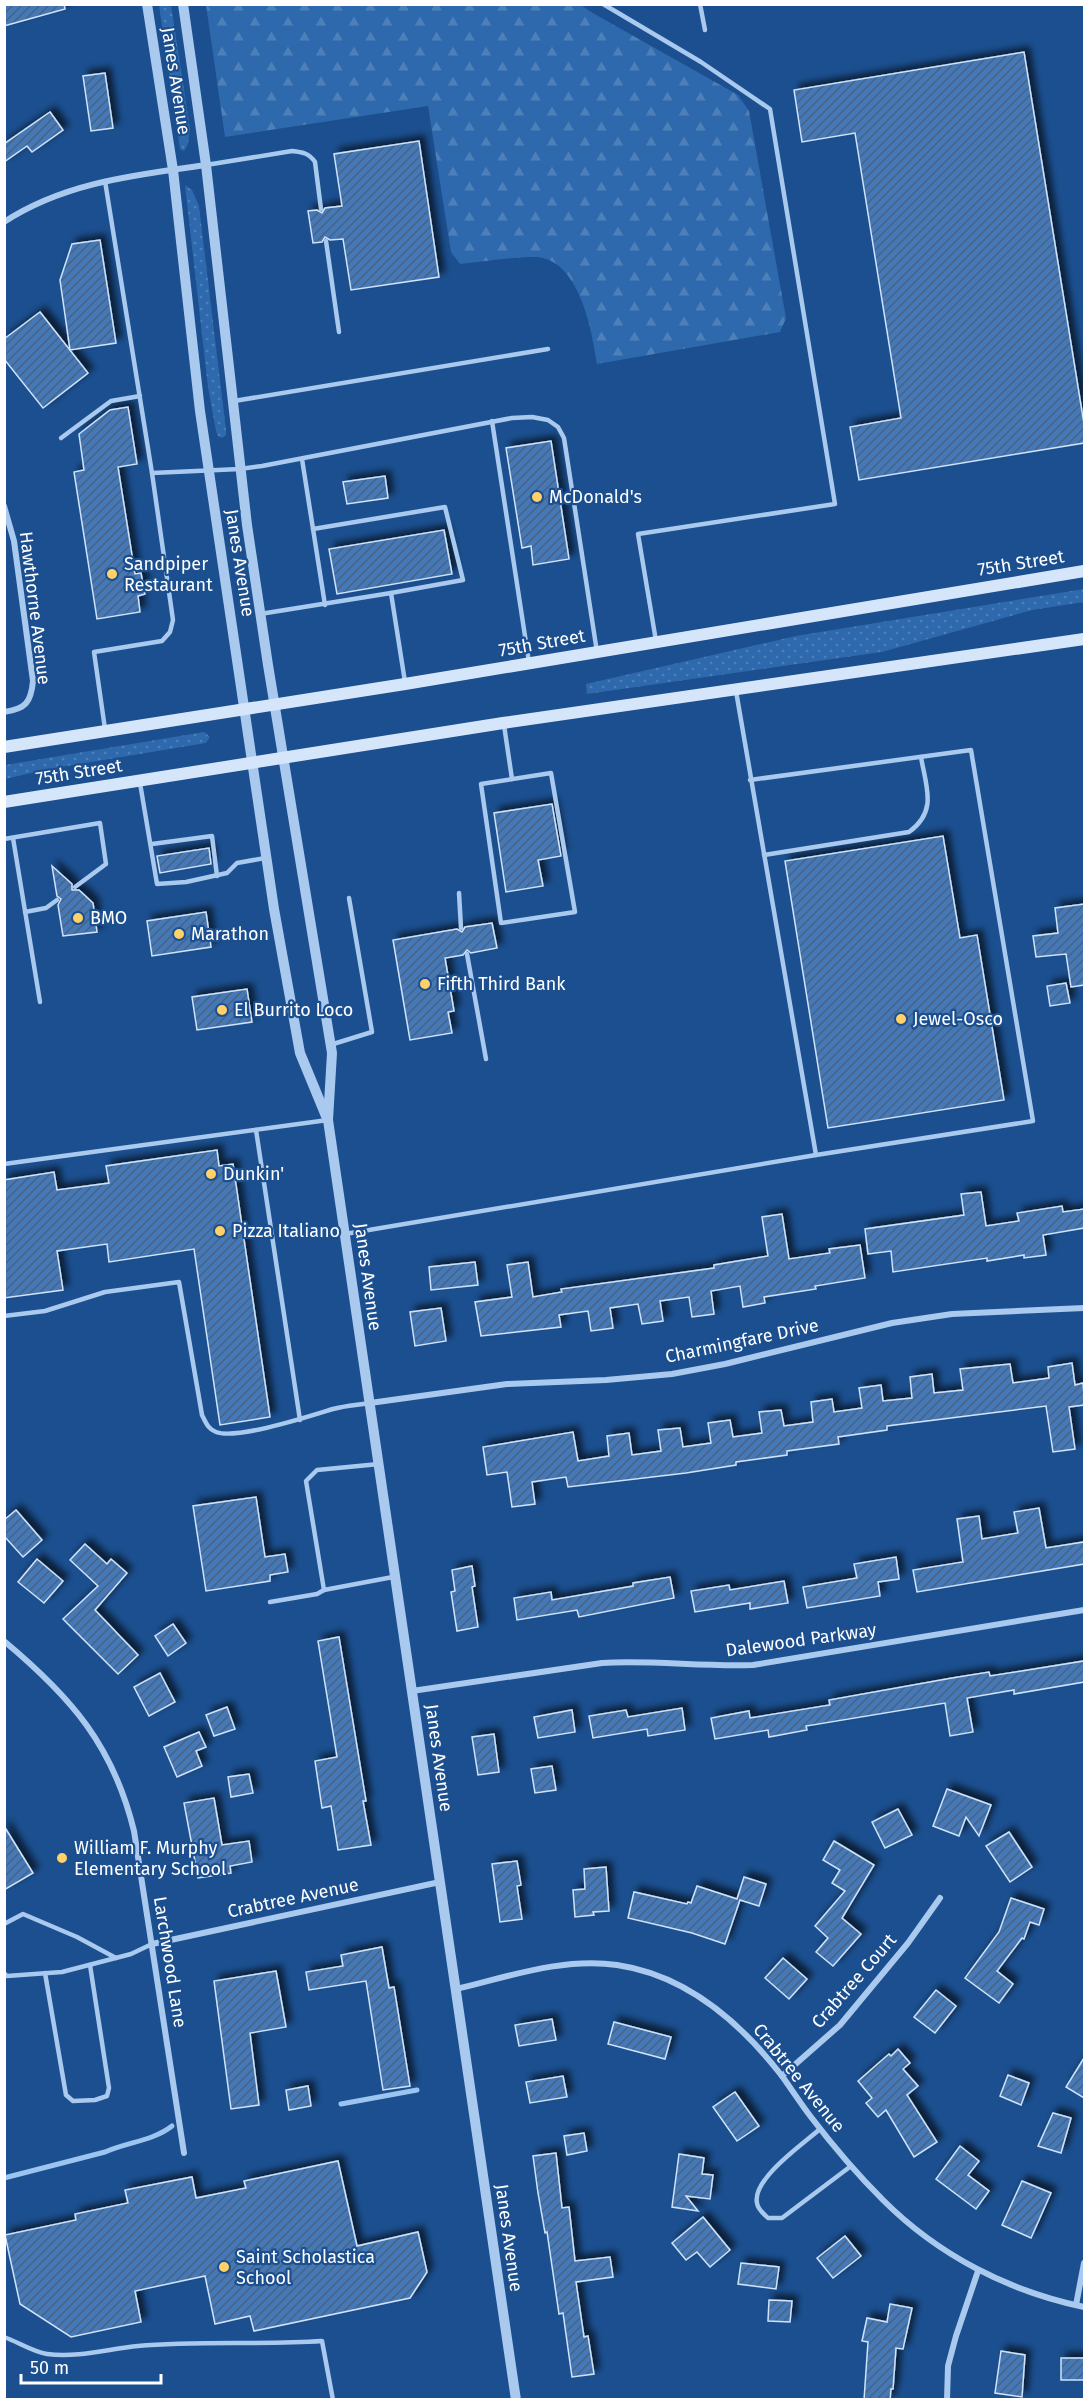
<svg xmlns="http://www.w3.org/2000/svg" width="1089" height="2404" viewBox="0 0 1089 2404" font-family="'Fira Sans',sans-serif">
  <style>
    .grass { fill: url(#grass-dots) }
    .forest { fill: url(#forest-firs) }
    .lines { fill: none; stroke-linecap: round; stroke-linejoin: round }
    .stream { stroke: #9cc4f0; stroke-width: 5 }
    .building { fill: url(#building-hatch); stroke: #cfe3fa; stroke-width: 1.5; filter: url(#shadow) }
    .service { stroke: #a9c9ee; stroke-width: 4.5 }
    .minor { stroke: #a9c9ee; stroke-width: 6 }
    .tertiary { stroke: #a9c9ee; stroke-width: 10 }
    .secondary { stroke: #d6e6fa; stroke-width: 12 }
    .poi-dot { fill: #ffd166; stroke: #1b4f8f; stroke-width: 2 }
    .labels { text-anchor: middle; dominant-baseline: central; stroke-width: 4.5; stroke-linejoin: round; paint-order: stroke }
    .street-label { font-size: 18px; fill: #fff; stroke: #1b4f8f }
    .poi-label { font-size: 18px; fill: #fff; stroke: #1b4f8f; text-anchor: start }
  </style>
  <defs>
    <pattern id="grass-dots" width="8" height="8" patternUnits="userSpaceOnUse" patternTransform="scale(1.5)"><rect width="8" height="8" fill="#2e69ad"/><path d="M2 2h.1M6 6h.1" fill="none" stroke="#4d80b9" stroke-width="1.8" stroke-linecap="round"/></pattern>
    <pattern id="forest-firs" width="22" height="20" patternUnits="userSpaceOnUse" patternTransform="scale(1.5)"><rect width="22" height="20" fill="#2e69ad"/><path d="M5 1l3.5 6h-7zM16 11l3.5 6h-7z" fill="#4d80b9"/></pattern>
    <pattern id="building-hatch" width="6" height="6" patternUnits="userSpaceOnUse" patternTransform="scale(1.5)"><rect width="6" height="6" fill="#4478b7"/><path d="M-1 1l2-2M0 6l6-6M5 7l2-2" fill="none" stroke="#486282"/></pattern>
    <filter id="shadow"><feDropShadow dx="5.5" dy="-5.5" stdDeviation="3" flood-color="#0009"/></filter>
  </defs>
  <rect width="100%" height="100%" fill="#1b4f8f"/>
  <g class="grass">
    <polygon points="159,5 171,5 190,129 188,144 184,151 180,149"/>
    <polygon points="185,185 192,190 199,206 226,430 226,435 222,438 218,436 216,431 208,387"/>
    <polygon points="1084,589 1084,602 1032,610 882,652 587,694 586,684 796,636"/>
    <polygon points="204,732 210,737 206,743 49,769 5,779 5,765"/>
  </g>
  <path class="forest" d="M206 5H581L591 12 738 95 749 111 786 318 780 332 597 364C592 330 580 267 543 258 529 254 477 263 460 264L451 252 428 106 225 137Z"/>
  <g class="lines">
    <g class="stream">
      <polyline points="341,2104 417,2090"/>
      <path d="M4 2178 105 2152C127 2142 153 2141 172 2126"/>
    </g>
  </g>
  <g class="building">
    <polygon points="4,4 64,4 65,9 4,26"/>
    <polygon points="1024,52 1084,424 1084,443 859,480 850,427 901,418 855,133 802,142 794,90"/>
    <polygon points="105,73 113,128 91,131 83,76"/>
    <polygon points="50,112 63,130 32,152 27,146 4,162 4,144"/>
    <polygon points="419,141 439,277 351,290 343,239 330,240 325,237 322,242 313,243 308,211 317,210 322,213 325,208 342,206 334,154"/>
    <polygon points="100,240 116,343 70,350 60,280 72,244"/>
    <polygon points="40,312 88,373 43,408 4,359 4,339"/>
    <polygon points="128,407 137,464 118,467 135,574 141,573 145,594 138,596 140,612 97,619 74,472 84,470 79,434 110,410"/>
    <polygon points="551,441 569,559 533,565 531,546 522,548 506,448"/>
    <polygon points="385,476 388,498 347,504 343,482"/>
    <polygon points="444,530 452,574 337,594 329,549"/>
    <polygon points="552,804 561,856 538,860 543,886 506,892 494,813"/>
    <polygon points="943,836 960,938 977,935 1004,1100 828,1128 785,861"/>
    <polygon points="209,848 211,864 160,873 157,856"/>
    <polygon points="52,866 72,884 72,890 79,890 93,903 97,932 63,936 58,905 61,899 57,896"/>
    <polygon points="1084,904 1084,985 1071,987 1066,954 1036,957 1033,936 1058,933 1055,908"/>
    <polygon points="206,912 211,947 152,956 147,921"/>
    <polygon points="492,923 497,948 471,953 467,950 463,955 445,958 454,1011 448,1012 452,1033 410,1040 393,940 457,929 462,932 465,927"/>
    <polygon points="1066,983 1070,1003 1050,1006 1047,986"/>
    <polygon points="247,989 252,1022 197,1030 192,997"/>
    <polygon points="217,1150 219,1166 233,1164 270,1417 220,1425 194,1249 109,1262 107,1244 57,1251 63,1290 4,1298 4,1180 54,1172 57,1190 109,1183 106,1166"/>
    <polygon points="981,1192 986,1226 1019,1221 1017,1213 1062,1206 1063,1212 1084,1209 1084,1228 1043,1235 1046,1255 1024,1258 1024,1255 987,1261 987,1258 893,1272 891,1251 868,1254 865,1229 964,1215 961,1194"/>
    <polygon points="782,1214 789,1259 830,1253 829,1249 860,1245 865,1278 815,1286 816,1289 764,1297 765,1303 743,1307 740,1286 711,1291 714,1314 692,1317 689,1297 660,1301 663,1321 642,1324 638,1304 610,1308 613,1328 591,1331 588,1311 559,1315 561,1327 481,1336 475,1302 512,1297 507,1265 528,1262 533,1297 562,1292 561,1289 714,1268 714,1265 768,1256 762,1217"/>
    <polygon points="475,1262 478,1285 431,1290 429,1267"/>
    <polygon points="441,1308 446,1341 415,1346 410,1312"/>
    <polygon points="1072,1363 1075,1385 1083,1383 1084,1395 1084,1405 1069,1407 1075,1449 1053,1452 1046,1406 887,1426 887,1430 838,1437 839,1444 787,1451 787,1455 736,1462 736,1465 686,1473 568,1487 566,1477 532,1482 535,1504 512,1507 507,1472 487,1475 483,1447 573,1432 578,1461 609,1456 607,1436 629,1433 632,1455 661,1451 658,1430 680,1428 683,1447 711,1443 708,1423 730,1420 733,1437 762,1433 759,1412 781,1410 784,1426 813,1422 811,1402 832,1399 834,1412 862,1408 859,1388 881,1385 883,1401 912,1398 910,1377 932,1374 934,1393 963,1390 960,1369 1010,1364 1013,1383 1049,1378 1048,1367"/>
    <polygon points="256,1497 265,1557 285,1554 288,1572 270,1575 270,1581 206,1591 193,1506"/>
    <polygon points="1039,1508 1046,1548 1084,1542 1084,1564 917,1592 913,1570 963,1562 957,1519 979,1516 982,1539 1018,1533 1014,1512"/>
    <polygon points="16,1510 42,1540 23,1557 4,1536 4,1520"/>
    <polygon points="85,1544 107,1564 111,1559 127,1573 95,1610 138,1655 118,1674 63,1619 98,1586 70,1560"/>
    <polygon points="896,1557 899,1579 878,1582 880,1596 807,1608 803,1587 857,1578 854,1564"/>
    <polygon points="37,1559 63,1581 44,1603 18,1582"/>
    <polygon points="472,1566 475,1586 472,1587 478,1627 457,1631 451,1592 455,1591 452,1570"/>
    <polygon points="670,1577 674,1598 579,1617 577,1610 517,1620 514,1598 551,1592 552,1600 633,1586 633,1583"/>
    <polygon points="784,1581 788,1603 750,1609 750,1603 695,1612 691,1591 729,1585 730,1590"/>
    <polygon points="173,1624 186,1643 168,1656 155,1636"/>
    <polygon points="339,1637 366,1801 363,1801 371,1845 338,1850 331,1806 322,1808 315,1761 337,1757 318,1641"/>
    <polygon points="1084,1661 1084,1682 1014,1694 1014,1690 967,1698 973,1732 950,1736 945,1703 806,1726 807,1730 769,1737 768,1730 715,1739 711,1718 749,1711 750,1718 830,1705 829,1700 952,1678 989,1672 990,1676"/>
    <polygon points="160,1673 175,1702 149,1716 134,1687"/>
    <polygon points="227,1707 235,1729 214,1736 206,1715"/>
    <polygon points="682,1708 685,1730 648,1736 647,1729 593,1738 589,1716 626,1710 628,1717"/>
    <polygon points="572,1710 575,1732 538,1738 534,1717"/>
    <polygon points="199,1732 206,1747 196,1751 202,1766 177,1777 164,1747"/>
    <polygon points="494,1734 499,1772 478,1775 472,1737"/>
    <polygon points="552,1766 556,1790 535,1793 531,1769"/>
    <polygon points="249,1774 253,1793 231,1797 228,1777"/>
    <polygon points="947,1789 991,1805 979,1836 966,1817 959,1836 933,1826"/>
    <polygon points="214,1798 222,1845 249,1841 252,1862 230,1866 231,1873 198,1878 184,1803"/>
    <polygon points="898,1809 912,1835 885,1848 872,1822"/>
    <polygon points="4,1826 33,1873 4,1890"/>
    <polygon points="1009,1832 1032,1867 1010,1882 986,1846"/>
    <polygon points="834,1841 874,1865 842,1918 861,1934 833,1966 816,1952 828,1938 815,1926 845,1891 832,1883 840,1870 823,1860"/>
    <polygon points="517,1861 521,1885 517,1886 522,1919 500,1922 492,1864"/>
    <polygon points="606,1867 609,1911 593,1912 594,1915 575,1917 573,1890 585,1889 584,1869"/>
    <polygon points="744,1877 766,1884 759,1906 740,1900 725,1944 692,1933 628,1918 634,1892 687,1904 688,1902 691,1903 697,1886 737,1899"/>
    <polygon points="1011,1898 1044,1909 1039,1925 1030,1922 1024,1939 1022,1938 997,1971 1013,1984 999,2003 965,1978 999,1932"/>
    <polygon points="382,1947 389,1988 394,1987 410,2086 383,2090 366,1981 309,1990 306,1972 343,1966 341,1955"/>
    <polygon points="783,1958 807,1979 789,1999 765,1978"/>
    <polygon points="276,1971 286,2027 250,2033 259,2105 231,2109 214,1981"/>
    <polygon points="936,1990 956,2006 935,2033 914,2017"/>
    <polygon points="552,2019 556,2040 519,2046 515,2025"/>
    <polygon points="614,2022 671,2037 665,2059 608,2044"/>
    <polygon points="898,2049 910,2063 903,2069 918,2086 907,2095 937,2142 914,2157 886,2110 878,2117 866,2103 872,2098 858,2081 889,2054 891,2056"/>
    <polygon points="1084,2058 1084,2098 1066,2087"/>
    <polygon points="1008,2075 1029,2083 1021,2105 1000,2096"/>
    <polygon points="563,2076 567,2097 530,2103 526,2082"/>
    <polygon points="308,2086 311,2106 289,2110 286,2090"/>
    <polygon points="735,2092 759,2126 737,2141 713,2107"/>
    <polygon points="1053,2113 1071,2118 1061,2153 1038,2146"/>
    <polygon points="584,2133 587,2151 567,2155 564,2136"/>
    <polygon points="960,2146 979,2161 968,2175 989,2191 976,2209 936,2179"/>
    <polygon points="556,2153 562,2208 569,2207 575,2261 610,2257 613,2277 576,2282 584,2337 588,2336 594,2374 572,2377 563,2313 559,2314 547,2232 545,2233 538,2193 533,2156"/>
    <polygon points="679,2154 704,2158 702,2174 713,2175 710,2199 686,2196 698,2211 672,2207"/>
    <polygon points="338,2161 357,2246 418,2232 427,2272 410,2298 254,2331 250,2316 215,2324 205,2276 135,2291 141,2322 71,2337 20,2304 5,2235 76,2220 75,2214 128,2203 125,2190 192,2177 196,2198 246,2188 244,2181"/>
    <polygon points="1022,2181 1051,2193 1031,2238 1002,2225"/>
    <polygon points="703,2217 730,2250 710,2267 697,2252 686,2260 672,2243"/>
    <polygon points="845,2236 861,2256 833,2278 817,2258"/>
    <polygon points="741,2263 779,2267 776,2289 738,2284"/>
    <polygon points="769,2300 792,2301 790,2322 768,2321"/>
    <polygon points="890,2304 912,2308 903,2349 896,2348 893,2389 891,2389 890,2400 864,2400 868,2342 862,2341 867,2318 887,2322"/>
    <polygon points="1001,2351 1025,2355 1022,2397 995,2393"/>
    <rect x="1061" y="2358" width="23" height="22"/>
  </g>
  <g class="lines">
    <g class="service">
      <polyline points="603,4 701,62 770,109 835,504 638,534 656,641"/>
      <polyline points="700,4 705,30"/>
      <path d="M206 165 292 151C302 152 309 153 315 162L321 209"/>
      <polyline points="326,241 339,332"/>
      <polyline points="234,401 548,349"/>
      <polyline points="492,421 529,662"/>
      <polyline points="61,438 111,401 140,396"/>
      <polyline points="302,459 325,605"/>
      <polyline points="152,473 240,469 262,466 512,418 532,417 548,420 558,427 564,438 597,652"/>
      <polyline points="313,529 445,507 463,580 391,593"/>
      <polyline points="260,614 391,593 405,682"/>
      <polyline points="504,725 512,779"/>
      <polyline points="105,729 94,652 162,641 170,632 173,620 152,473 105,181"/>
      <polygon points="551,773 575,912 501,923 481,784"/>
      <polyline points="750,780 971,750 1033,1121 816,1155"/>
      <polyline points="140,783 157,884 186,882 227,873 237,863 265,858"/>
      <polyline points="13,838 40,1002"/>
      <polyline points="4,839 100,823 106,864 75,887"/>
      <polyline points="152,844 212,836 217,876"/>
      <path d="M764 855 909 832C938 811 926 787 921 757"/>
      <polyline points="459,893 461,928"/>
      <polyline points="25,912 46,908 57,900"/>
      <polyline points="467,954 486,1059"/>
      <polyline points="330,1045 372,1032 349,898"/>
      <polyline points="256,1130 300,1420"/>
      <polyline points="4,1164 328,1120"/>
      <polyline points="345,1234 816,1155 736,691"/>
      <path d="M4 1316 45 1311 105 1292 179 1282 202 1415C206 1423 208 1429 216 1432 237 1440 310 1416 333 1409 345 1406 358 1405 370 1403"/>
      <polyline points="379,1464 317,1470 306,1481 324,1590 393,1577"/>
      <polyline points="270,1602 317,1594 324,1590"/>
      <polyline points="4,1924 23,1914 77,1937 116,1958"/>
      <polyline points="4,1973 7,1976 62,1972 131,1954 152,1944"/>
      <polyline points="45,1973 66,2095 73,2101 95,2100 107,2096 109,2088 90,1965"/>
      <path d="M820 2129C803 2144 752 2179 757 2203 758 2210 764 2214 768 2218H782L851 2166"/>
      <path d="M4 2337C18 2342 33 2352 47 2354 78 2358 108 2349 138 2346 199 2341 261 2345 322 2341L333 2400"/>
    </g>
    <g class="minor">
      <path d="M4 222C65 182 136 175 206 165"/>
      <path d="M4 506 14 541 33 681C31 702 26 709 4 712"/>
      <polyline points="370,1403 507,1384 606,1380 672,1374 725,1364 892,1323 952,1314 1084,1308"/>
      <path d="M4 1641C71 1697 113 1745 134 1831L184 2153"/>
      <path d="M412 1691 602 1663C652 1660 703 1667 753 1665L1084 1610"/>
      <polyline points="152,1944 440,1882"/>
      <path d="M456 1989C507 1977 563 1957 617 1965 686 1975 741 2023 782 2076 792 2090 801 2104 811 2117 833 2146 857 2174 883 2200 938 2255 1008 2291 1084 2307"/>
      <polyline points="782,2076 840,2025 908,1943 940,1898"/>
      <polyline points="1076,2305 1084,2263"/>
      <polyline points="947,2400 948,2366 956,2336 978,2271"/>
    </g>
    <g class="tertiary">
      <polyline points="147,4 173,170 200,411 274,909 300,1053 326,1116"/>
      <polyline points="183,4 206,165 247,525 268,665 332,1053 328,1120 516,2400"/>
    </g>
    <g class="secondary">
      <polyline points="4,747 405,684 1084,571"/>
      <polyline points="4,802 503,723 1084,639"/>
    </g>
  </g>
  <g class="poi-dot">
    <circle cx="537" cy="497" r="6"/>
    <circle cx="112" cy="574" r="6"/>
    <circle cx="78" cy="918" r="6"/>
    <circle cx="179" cy="934" r="6"/>
    <circle cx="425" cy="984" r="6"/>
    <circle cx="222" cy="1010" r="6"/>
    <circle cx="901" cy="1019" r="6"/>
    <circle cx="211" cy="1174" r="6"/>
    <circle cx="220" cy="1231" r="6"/>
    <circle cx="62" cy="1858" r="6"/>
    <circle cx="224" cy="2267" r="6"/>
  </g>
  <g class="labels">
    <g class="street-label">
      <text transform="translate(176 81) rotate(81)">Janes Avenue</text>
      <text transform="translate(240 563) rotate(81)">Janes Avenue</text>
      <text transform="translate(1021 563) rotate(-9)">75th Street</text>
      <text transform="translate(35 608) rotate(83)">Hawthorne Avenue</text>
      <text transform="translate(542 643) rotate(-10)">75th Street</text>
      <text transform="translate(79 772) rotate(-9)">75th Street</text>
      <text transform="translate(368 1277) rotate(82)">Janes Avenue</text>
      <text transform="translate(742 1341) rotate(-12)">Charmingfare Drive</text>
      <text transform="translate(801 1640) rotate(-8)">Dalewood Parkway</text>
      <text transform="translate(439 1758) rotate(82)">Janes Avenue</text>
      <text transform="translate(293 1898) rotate(-12)">Crabtree Avenue</text>
      <text transform="translate(170 1962) rotate(81)">Larchwood Lane</text>
      <text transform="translate(854 1981) rotate(-49)">Crabtree Court</text>
      <text transform="translate(799 2078) rotate(51)">Crabtree Avenue</text>
      <text transform="translate(509 2238) rotate(82)">Janes Avenue</text>
    </g>
    <g class="poi-label">
      <text x="549" y="497">McDonald's</text>
      <text x="124" y="564">Sandpiper<tspan x="124" dy="21">Restaurant</tspan></text>
      <text x="90" y="918">BMO</text>
      <text x="191" y="934">Marathon</text>
      <text x="437" y="984">Fifth Third Bank</text>
      <text x="234" y="1010">El Burrito Loco</text>
      <text x="913" y="1019">Jewel-Osco</text>
      <text x="223" y="1174">Dunkin'</text>
      <text x="232" y="1231">Pizza Italiano</text>
      <text x="74" y="1848">William F. Murphy<tspan x="74" dy="21">Elementary School</tspan></text>
      <text x="236" y="2257">Saint Scholastica<tspan x="236" dy="21">School</tspan></text>
    </g>
  </g>
  <rect width="1089" height="2404" fill="none" stroke="#ffffff" stroke-width="12"/>
  <path d="M21 2374v9h140v-9" fill="none" stroke="#ffffff" stroke-width="3"/>
  <text x="30" y="2374" font-size="18" fill="#ffffff" stroke="#1b4f8f" stroke-width="4.5" paint-order="stroke">50 m</text>
</svg>
